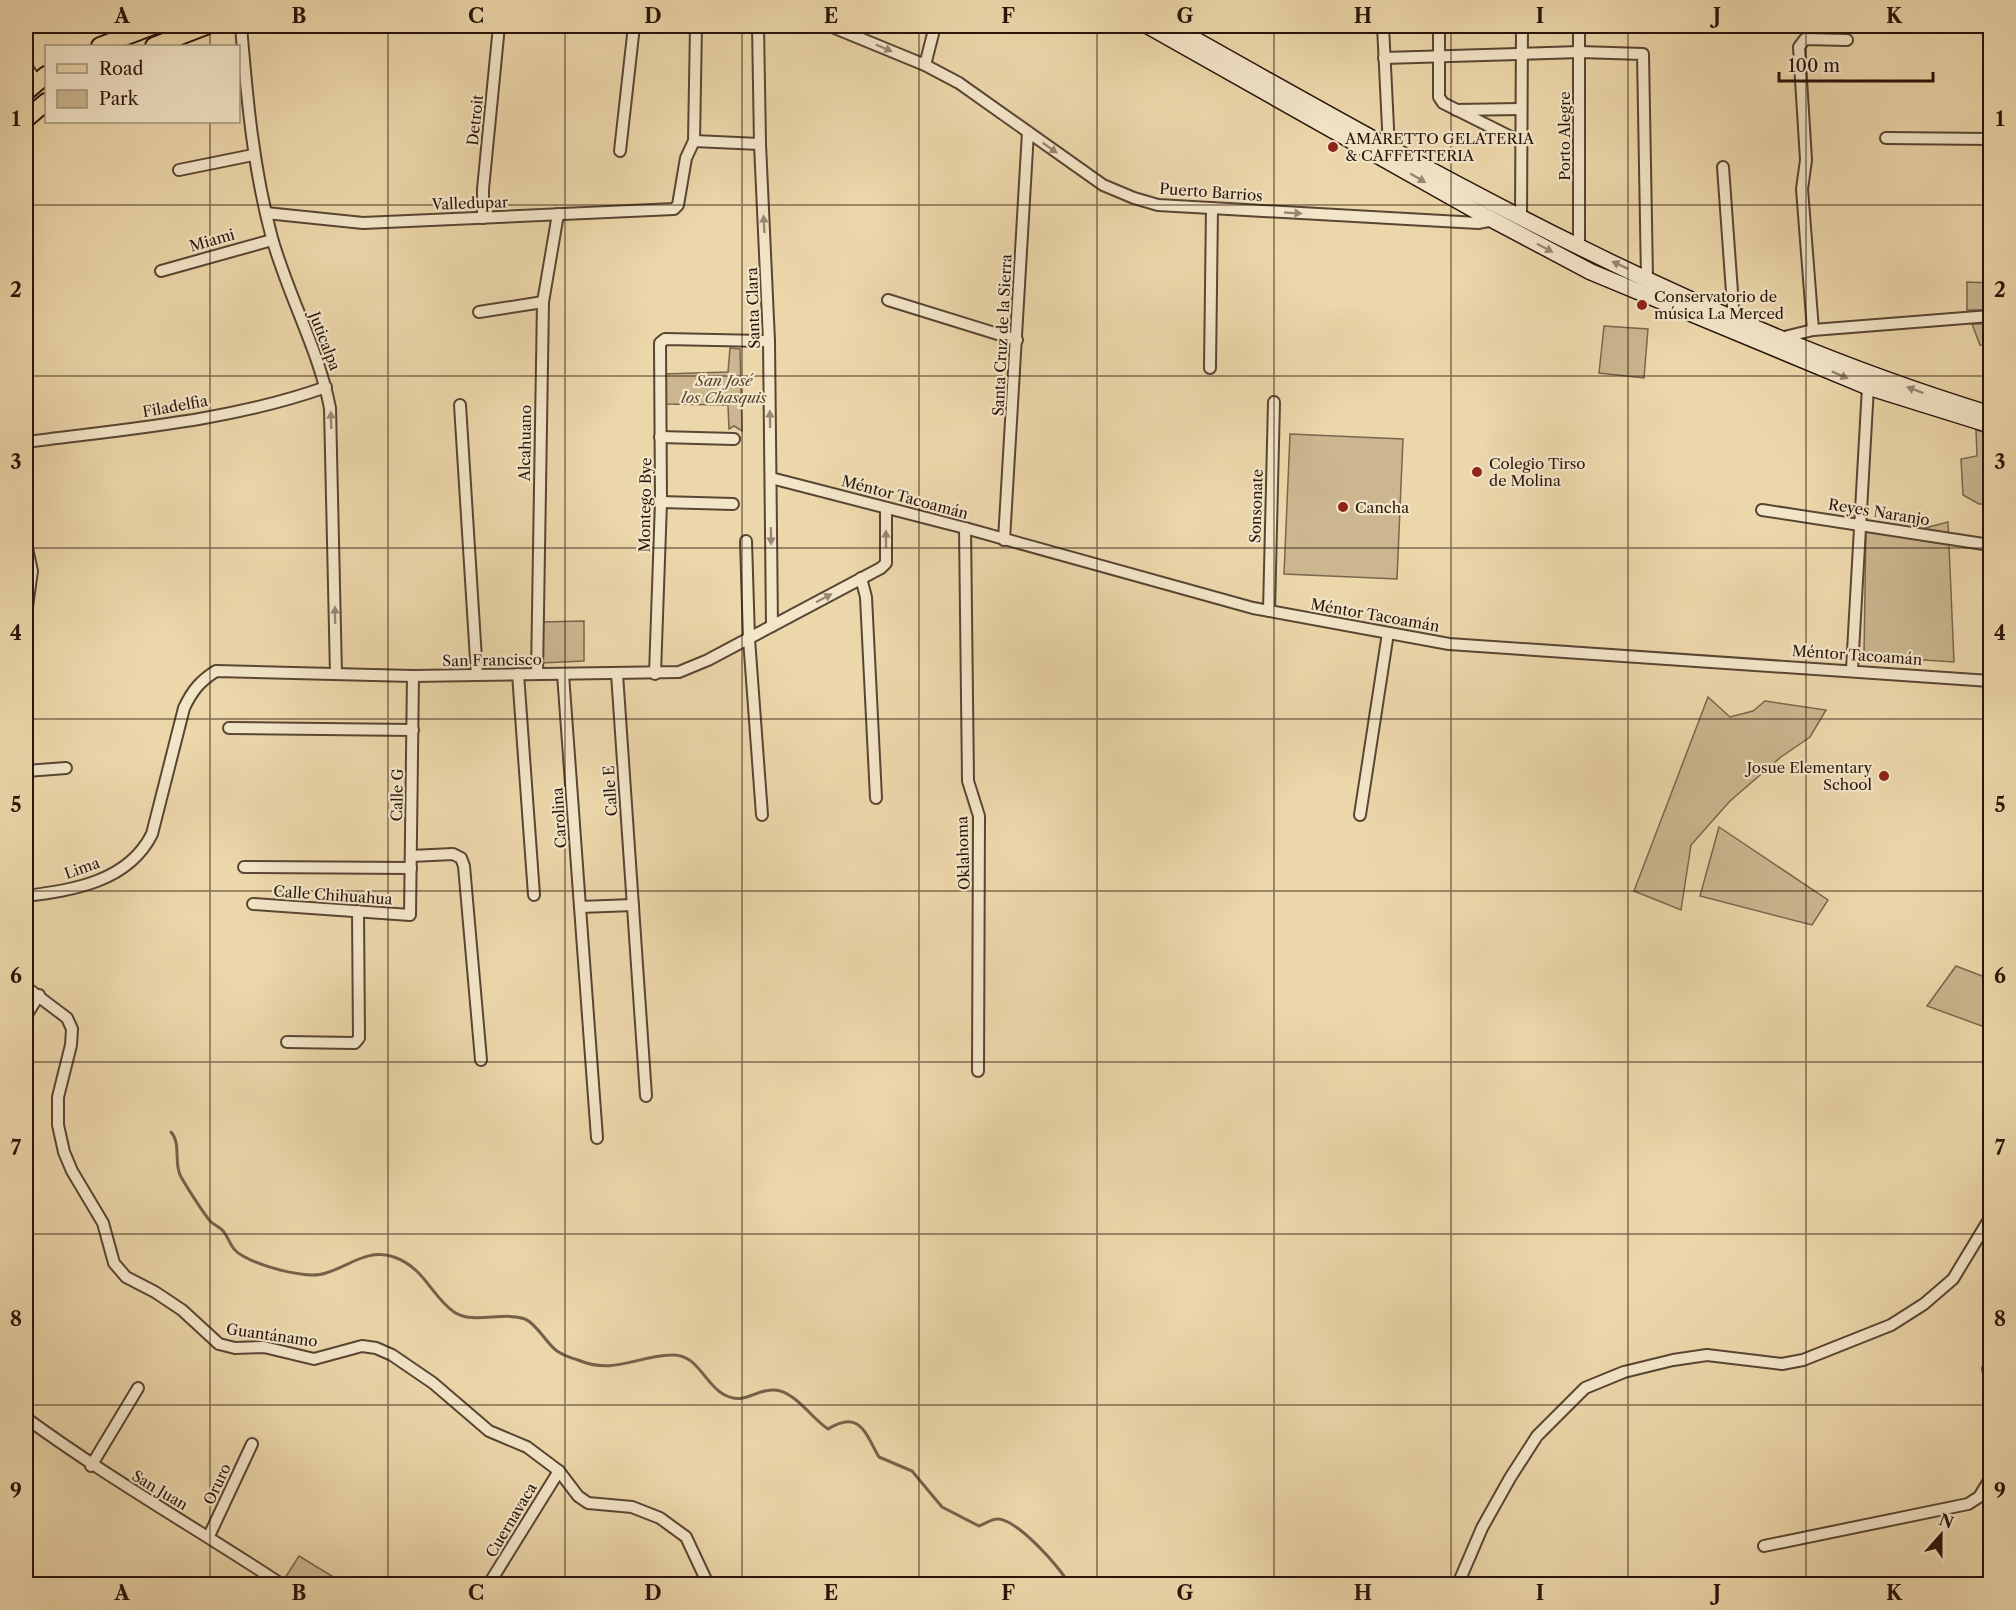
<svg xmlns="http://www.w3.org/2000/svg" width="2016" height="1610" viewBox="0 0 2016 1610" font-family="'Libre Caslon Text',serif">
  <style>
    .green { fill: #cbb68f; stroke: #7a654d; stroke-width: 1.5 }
    .lines { fill: none; stroke-linecap: round; stroke-linejoin: round }
    .stream { stroke: #75614a; stroke-width: 3 }
    .street-casing { stroke: #594533; stroke-width: 14 }
    .secondary-casing { stroke: #28140b; stroke-width: 18 }
    .primary-casing { stroke: #28140b; stroke-width: 20 }
    .street { stroke: #f3e5c8; stroke-width: 10 }
    .secondary { stroke: #f3e5c8; stroke-width: 15 }
    .primary { stroke: #ecd7aa; stroke-width: 16 }
    .oneway { fill: #988773 }
    .grid { fill: none; stroke: #28140b; stroke-width: 1.5; stroke-opacity: 0.55 }
    .poi-dot { fill: #8f2418; stroke: #f3e5c8; stroke-width: 2 }
    .labels { text-anchor: middle; dominant-baseline: central; stroke-width: 4.5; stroke-linejoin: round; paint-order: stroke }
    .street-label { font-size: 15px; fill: #28140b; stroke: #f3e5c8 }
    .poi-label { font-size: 15px; fill: #28140b; stroke: #f3e5c8; text-anchor: start }
    .park-label { font-size: 15px; font-style: italic; fill: #594533; stroke: #f3e5c8 }
    .neatline { fill: none; stroke: #28140b; stroke-width: 2 }
    .grid-label { font-size: 20px; text-anchor: middle; font-weight: bold; fill: #28140b }
  </style>
  <rect width="100%" height="100%" fill="#ecd7aa"/>
  <filter id="stains"><feTurbulence type="fractalNoise" baseFrequency=".00333" numOctaves="4"/><feColorMatrix values="0 0 0 0 .2 0 0 0 0 .09 0 0 0 0 .02 0 0 0 .5 -.17"/></filter>
  <radialGradient id="worn" r=".72"><stop offset=".6" stop-color="#630" stop-opacity="0"/><stop offset="1" stop-color="#630" stop-opacity=".3"/></radialGradient>
  <g class="green">
    <polygon points="1967,282 1990,283 1990,310 1967,310"/>
    <polygon points="1972,324 1990,324 1990,346 1980,345"/>
    <polygon points="1604,326 1648,329 1644,378 1599,373"/>
    <polygon points="730,348 740,349 742,431 734,426 729,429 728,405 663,404 663,374 728,372"/>
    <polygon points="1976,430 1990,433 1990,504 1979,504 1963,495 1961,459 1977,456"/>
    <polygon points="1290,434 1403,439 1397,579 1284,574"/>
    <polygon points="1948,522 1954,662 1864,656 1866,526 1906,533"/>
    <polygon points="584,621 584,661 542,663 541,622"/>
    <polygon points="1708,697 1730,717 1753,711 1765,701 1826,710 1810,737 1781,757 1730,801 1691,845 1681,910 1634,891"/>
    <polygon points="1719,827 1828,900 1812,925 1700,896"/>
    <polygon points="1956,966 1990,979 1990,1029 1927,1006"/>
    <polygon points="299,1556 345,1584 288,1584 283,1581"/>
  </g>
  <g class="lines">
    <path class="stream" d="M171 1132C181 1143 174 1161 180 1175 186 1186 202 1211 210 1221 214 1225 220 1227 224 1232 231 1242 231 1250 243 1256 260 1266 307 1280 326 1273 349 1266 368 1248 394 1257 425 1268 431 1296 454 1312 473 1325 503 1311 525 1319 537 1324 546 1343 557 1351 563 1355 571 1358 578 1360 613 1375 637 1356 671 1355 697 1353 704 1383 723 1394 745 1407 755 1388 775 1390 796 1392 811 1418 828 1429 860 1409 865 1433 879 1457L912 1471 942 1507 979 1526C984 1524 992 1519 997 1519 1016 1518 1061 1568 1069 1584"/>
    <g class="street-casing">
      <g id="street">
        <path d="M241 26C247 98 253 168 272 238 288 295 319 351 330 408L336 674"/>
        <polyline points="758,26 760,144 769,341 772,626"/>
        <polyline points="830,26 925,65 959,83 1103,185 1134,198 1158,205 1478,223 1494,220"/>
        <polyline points="1383,26 1389,148"/>
        <polyline points="1439,26 1439,97 1443,103 1521,142"/>
        <polyline points="1384,58 1580,52 1643,54 1647,278"/>
        <polyline points="925,65 935,26"/>
        <polyline points="26,66 37,82"/>
        <polyline points="1456,110 1520,109"/>
        <polyline points="1886,138 1990,139"/>
        <polyline points="694,141 760,144"/>
        <polyline points="620,151 634,26"/>
        <polyline points="1723,167 1734,320"/>
        <polyline points="179,170 253,155"/>
        <polyline points="266,213 363,223 674,209 678,205 686,158 694,141 696,26"/>
        <polyline points="483,218 483,189 499,26"/>
        <polyline points="1521,219 1522,26"/>
        <polyline points="1579,246 1579,26"/>
        <polyline points="161,271 272,240"/>
        <polyline points="888,300 1017,340"/>
        <polyline points="479,312 543,302"/>
        <polyline points="1813,330 1990,316"/>
        <polyline points="1780,338 1813,330 1802,189 1806,160 1799,47 1805,39 1847,40"/>
        <polyline points="1210,368 1212,208"/>
        <polyline points="460,405 477,675"/>
        <polyline points="660,437 734,439"/>
        <path d="M26 442C126 429 231 421 326 387"/>
        <polyline points="771,478 965,528 1253,608 1449,644 1990,681"/>
        <polyline points="661,502 733,504"/>
        <polyline points="1762,510 1990,545"/>
        <polyline points="965,528 968,781 979,816 978,1071"/>
        <polyline points="1004,540 1028,132"/>
        <polyline points="746,541 749,639 762,815"/>
        <polyline points="26,544 32,571 26,614"/>
        <polyline points="861,578 866,597 876,798"/>
        <polyline points="1269,611 1274,402"/>
        <polyline points="1852,669 1868,387"/>
        <polyline points="518,674 534,895"/>
        <polyline points="537,674 543,302 558,214"/>
        <polyline points="563,674 580,907 633,905"/>
        <polyline points="617,674 646,1096"/>
        <polyline points="655,674 661,502 660,343 665,339 769,341"/>
        <polyline points="229,728 413,730"/>
        <polyline points="26,771 66,768"/>
        <polyline points="1360,815 1388,633"/>
        <polyline points="411,856 453,854 461,858 464,866 481,1060"/>
        <polyline points="244,867 411,868"/>
        <path d="M26 896C73 890 128 882 152 834L184 708C192 691 200 681 216 671L413 676 679 672 708 660 881 568 886 563V508"/>
        <polyline points="253,904 410,915 413,676"/>
        <polyline points="580,907 597,1138"/>
        <polyline points="26,987 67,1018 72,1029 71,1045 58,1097 58,1125 64,1152 72,1171 103,1223 114,1263 126,1277 155,1292 182,1310 219,1344 235,1348 264,1347 314,1359 362,1346 376,1348 392,1355 433,1383 489,1431 527,1447 559,1471 578,1496 588,1503 632,1507 660,1518 686,1537 708,1584"/>
        <polyline points="26,1016 39,995"/>
        <polyline points="287,1042 355,1043 359,1038 358,911"/>
        <polyline points="1988,1369 1990,1368"/>
        <path d="M26 1418C108 1478 196 1528 281 1584"/>
        <polyline points="91,1466 138,1388"/>
        <polyline points="209,1536 252,1444"/>
        <polyline points="1764,1546 1968,1504 1979,1497 1990,1479"/>
        <polyline points="489,1584 559,1471"/>
        <polyline points="1458,1584 1482,1528 1510,1478 1537,1436 1585,1388 1624,1372 1673,1360 1707,1355 1782,1364 1803,1360 1891,1325 1924,1304 1953,1279 1990,1218"/>
      </g>
    </g>
    <g class="secondary-casing">
      <g id="secondary">
        <polyline points="1148,26 1476,211 1591,272 1868,387 1990,425"/>
        <path d="M1171 26C1434 174 1700 326 1990 414"/>
      </g>
    </g>
    <g class="primary-casing">
      <g id="primary">
        <polyline points="100,46 153,26"/>
        <polyline points="154,46 206,26"/>
        <polyline points="26,92 46,75"/>
        <polyline points="26,119 46,102"/>
      </g>
    </g>
    <use href="#street" class="street"/>
    <use href="#secondary" class="secondary"/>
    <use href="#primary" class="primary"/>
  </g>
  <defs><path id="oneway-solid" d="M-6-.8H1V-3.2L6.5 0L1 3.2V.8H-6Z" transform="scale(1.5)"/></defs>
  <g class="oneway">
    <use href="#oneway-solid" transform="translate(884 48) rotate(23)"/>
    <use href="#oneway-solid" transform="translate(1050 148) rotate(35)"/>
    <use href="#oneway-solid" transform="translate(1418 178) rotate(30)"/>
    <use href="#oneway-solid" transform="translate(1293 213) rotate(3)"/>
    <use href="#oneway-solid" transform="translate(764 224) rotate(-93)"/>
    <use href="#oneway-solid" transform="translate(1545 248) rotate(28)"/>
    <use href="#oneway-solid" transform="translate(1620 265) rotate(-155)"/>
    <use href="#oneway-solid" transform="translate(1840 375) rotate(24)"/>
    <use href="#oneway-solid" transform="translate(1915 390) rotate(-159)"/>
    <use href="#oneway-solid" transform="translate(770 419) rotate(-91)"/>
    <use href="#oneway-solid" transform="translate(331 420) rotate(-92)"/>
    <use href="#oneway-solid" transform="translate(771 536) rotate(89)"/>
    <use href="#oneway-solid" transform="translate(886 539) rotate(-90)"/>
    <use href="#oneway-solid" transform="translate(824 598) rotate(-28)"/>
    <use href="#oneway-solid" transform="translate(335 615) rotate(-91)"/>
  </g>
  <path class="grid" d="M210 26V46M388 26V1584M565 26V1584M742 26V1584M919 26V1584M1097 26V1584M1274 26V1584M1451 26V1584M1628 26V1584M1806 26V1584M210 122V1584M26 205H1990M26 376H1990M26 548H1990M26 719H1990M26 891H1990M26 1062H1990M26 1234H1990M26 1405H1990"/>
  <g class="poi-dot">
    <circle cx="1333" cy="147" r="6"/>
    <circle cx="1642" cy="305" r="6"/>
    <circle cx="1477" cy="472" r="6"/>
    <circle cx="1343" cy="507" r="6"/>
    <circle cx="1884" cy="776" r="6"/>
  </g>
  <g class="labels">
    <g class="street-label">
      <text transform="translate(475 120) rotate(-84)">Detroit</text>
      <text transform="translate(1564 136) rotate(-90)">Porto Alegre</text>
      <text transform="translate(1211 192) rotate(4)">Puerto Barrios</text>
      <text transform="translate(470 203) rotate(-2)">Valledupar</text>
      <text transform="translate(212 240) rotate(-16)">Miami</text>
      <text transform="translate(753 308) rotate(-92)">Santa Clara</text>
      <text transform="translate(1002 335) rotate(-87)">Santa Cruz de la Sierra</text>
      <text transform="translate(325 341) rotate(69)">Juticalpa</text>
      <text transform="translate(175 406) rotate(-10)">Filadelfia</text>
      <text transform="translate(525 443) rotate(-89)">Alcahuano</text>
      <text transform="translate(905 497) rotate(15)">Méntor Tacoamán</text>
      <text transform="translate(645 505) rotate(-89)">Montego Bye</text>
      <text transform="translate(1256 506) rotate(-88)">Sonsonate</text>
      <text transform="translate(1879 512) rotate(9)">Reyes Naranjo</text>
      <text transform="translate(1375 615) rotate(10)">Méntor Tacoamán</text>
      <text transform="translate(1857 655) rotate(4)">Méntor Tacoamán</text>
      <text transform="translate(492 660) rotate(-1)">San Francisco</text>
      <text transform="translate(610 791) rotate(-94)">Calle E</text>
      <text transform="translate(397 795) rotate(-89)">Calle G</text>
      <text transform="translate(559 818) rotate(-94)">Carolina</text>
      <text transform="translate(963 853) rotate(-92)">Oklahoma</text>
      <text transform="translate(82 868) rotate(-20)">Lima</text>
      <text transform="translate(333 895) rotate(4)">Calle Chihuahua</text>
      <text transform="translate(272 1335) rotate(8)">Guantánamo</text>
      <text transform="translate(217 1484) rotate(-65)">Oruro</text>
      <text transform="translate(160 1490) rotate(31)">San Juan</text>
      <text transform="translate(511 1520) rotate(-59)">Cuernavaca</text>
    </g>
    <g class="poi-label">
      <text x="1345" y="138">AMARETTO GELATERIA<tspan x="1345" dy="17">&amp; CAFFETTERIA</tspan></text>
      <text x="1654" y="296">Conservatorio de<tspan x="1654" dy="17">música La Merced</tspan></text>
      <text x="1489" y="463">Colegio Tirso<tspan x="1489" dy="17">de Molina</tspan></text>
      <text x="1355" y="507">Cancha</text>
      <text x="1872" y="767" text-anchor="end">Josue Elementary<tspan x="1872" dy="17">School</tspan></text>
    </g>
    <g class="park-label">
      <text x="724" y="380">San José<tspan x="724" dy="17">los Chasquis</tspan></text>
    </g>
  </g>
  <rect width="2016" height="1610" fill="none" stroke="#ecd7aa" stroke-width="66"/>
  <rect x="45" y="45" width="195" height="78" fill="#f3e5c8" stroke="#a2917c" stroke-width="1.5"/>
  <rect x="57" y="64" width="30" height="9" fill="#ecd7aa" stroke="#a2917c" stroke-width="1.5"/>
  <text x="99" y="75" font-size="18" fill="#28140b">Road</text>
  <rect x="57" y="90" width="30" height="18" fill="#cbb68f" stroke="#a2917c" stroke-width="1.5"/>
  <text x="99" y="105" font-size="18" fill="#28140b">Park</text>
  <g transform="translate(1941 1535) rotate(21)" stroke="#f3e5c8" stroke-width="4.5" paint-order="stroke">
  <path d="M0-4.5L10 22L0 15L-10 22Z" fill="#28140b"/>
  <text y="-9" font-size="16" font-weight="bold" text-anchor="middle" fill="#28140b">N</text>
  </g>
  <path d="M1779 72v9h154v-9" fill="none" stroke="#28140b" stroke-width="3"/>
  <text x="1788" y="72" font-size="18" fill="#28140b" stroke="#f3e5c8" stroke-width="4.5" paint-order="stroke">100 m</text>
  <rect x="33" y="33" width="1950" height="1544" class="neatline"/>
  <g class="grid-label">
    <text x="122" y="23">A</text>
    <text x="299" y="23">B</text>
    <text x="476" y="23">C</text>
    <text x="653" y="23">D</text>
    <text x="831" y="23">E</text>
    <text x="1008" y="23">F</text>
    <text x="1185" y="23">G</text>
    <text x="1363" y="23">H</text>
    <text x="1540" y="23">I</text>
    <text x="1717" y="23">J</text>
    <text x="1894" y="23">K</text>
    <text x="16" y="126">1</text>
    <text x="2000" y="126">1</text>
    <text x="16" y="297">2</text>
    <text x="2000" y="297">2</text>
    <text x="16" y="469">3</text>
    <text x="2000" y="469">3</text>
    <text x="16" y="640">4</text>
    <text x="2000" y="640">4</text>
    <text x="16" y="812">5</text>
    <text x="2000" y="812">5</text>
    <text x="16" y="983">6</text>
    <text x="2000" y="983">6</text>
    <text x="16" y="1155">7</text>
    <text x="2000" y="1155">7</text>
    <text x="16" y="1326">8</text>
    <text x="2000" y="1326">8</text>
    <text x="16" y="1498">9</text>
    <text x="2000" y="1498">9</text>
    <text x="122" y="1600">A</text>
    <text x="299" y="1600">B</text>
    <text x="476" y="1600">C</text>
    <text x="653" y="1600">D</text>
    <text x="831" y="1600">E</text>
    <text x="1008" y="1600">F</text>
    <text x="1185" y="1600">G</text>
    <text x="1363" y="1600">H</text>
    <text x="1540" y="1600">I</text>
    <text x="1717" y="1600">J</text>
    <text x="1894" y="1600">K</text>
  </g>
  <rect width="100%" height="100%" filter="url(#stains)"/>
  <rect width="100%" height="100%" fill="url(#worn)"/>
</svg>
